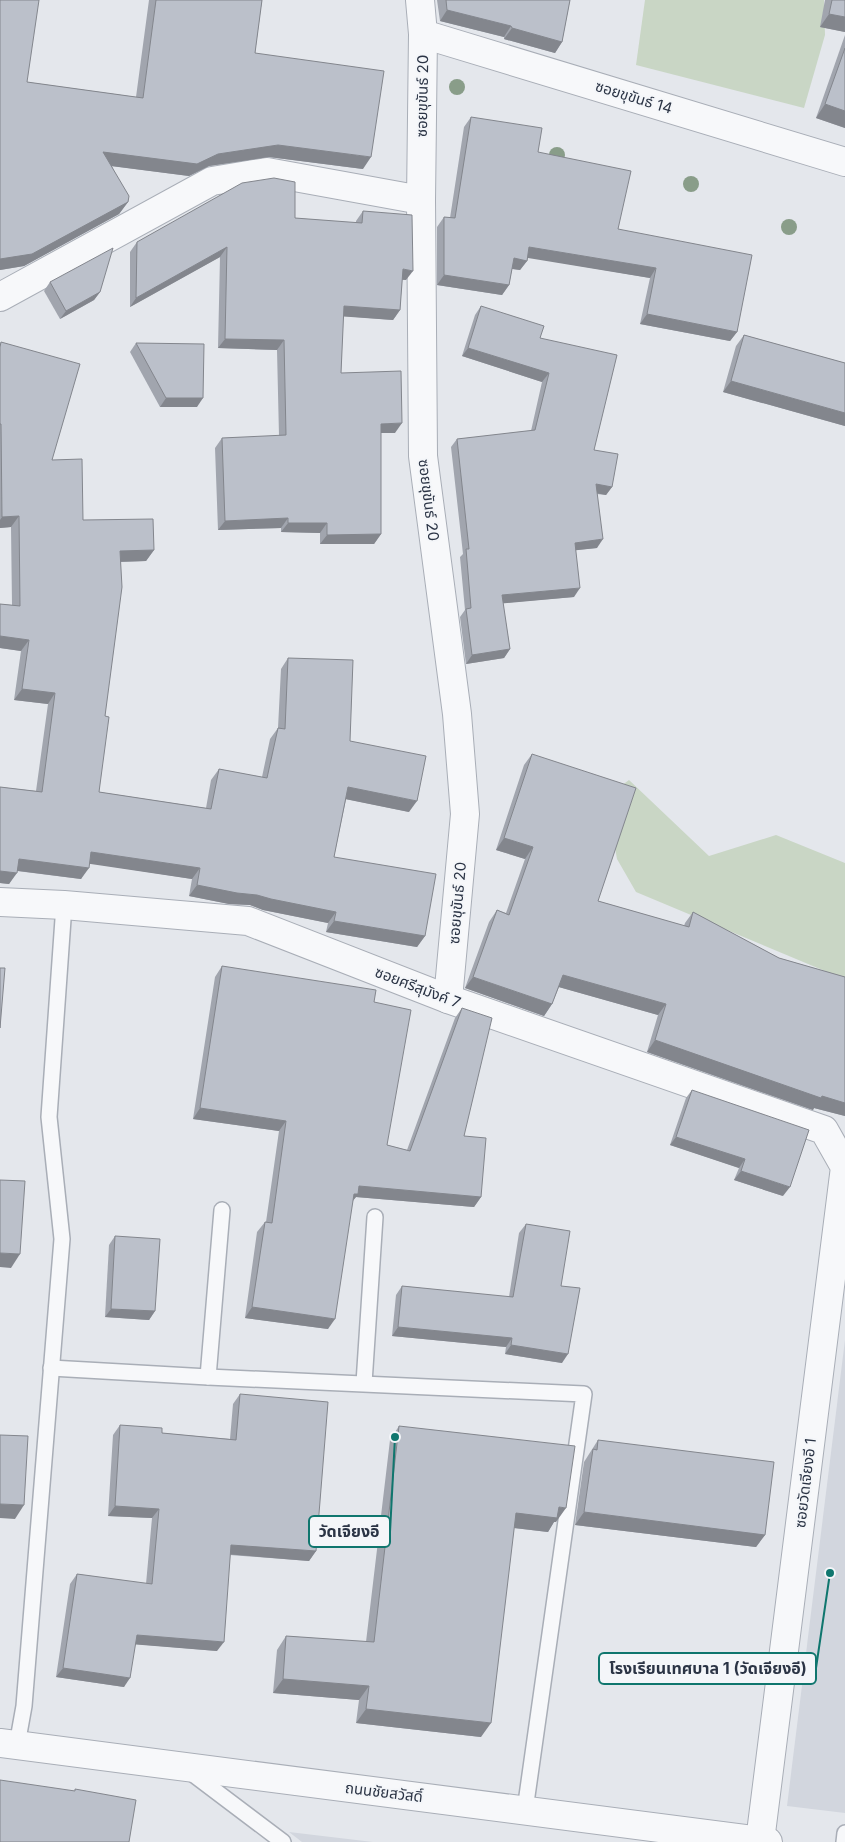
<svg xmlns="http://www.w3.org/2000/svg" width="845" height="1842" viewBox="0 0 845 1842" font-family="Inter,'Noto Sans Thai',sans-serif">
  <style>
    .built { fill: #d2d6de }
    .green { fill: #c9d6c5 }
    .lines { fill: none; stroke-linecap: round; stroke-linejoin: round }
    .service-casing { stroke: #a9aeb7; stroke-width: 18 }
    .minor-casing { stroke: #a9aeb7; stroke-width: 30 }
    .tertiary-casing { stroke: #a9aeb7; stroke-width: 30 }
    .service { stroke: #f7f8fa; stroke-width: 15 }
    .minor { stroke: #f7f8fa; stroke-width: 28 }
    .tertiary { stroke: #f7f8fa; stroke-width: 28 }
    .tree { fill: #899d89 }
    .wall { fill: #a1a5ae }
    .shaded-wall { fill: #83868d }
    .building { fill: #bbc0ca; stroke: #83868d }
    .labels { text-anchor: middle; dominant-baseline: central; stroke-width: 4; stroke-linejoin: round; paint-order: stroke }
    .street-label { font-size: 15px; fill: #2b3445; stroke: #f4f6f9 }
    .leader { fill: none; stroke: #0f766e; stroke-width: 2 }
    .callout-dot { fill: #0f766e; stroke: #f4f6f9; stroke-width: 2 }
    .callout { fill: #f4f6f9; stroke: #0f766e; stroke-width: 2 }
    .callout-label { font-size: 16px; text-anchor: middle; font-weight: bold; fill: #2b3445 }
  </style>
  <rect width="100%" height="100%" fill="#e4e7ec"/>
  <g class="built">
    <polygon points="845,1340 845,1813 787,1806"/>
    <polygon points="289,1832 373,1842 302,1842"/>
  </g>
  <g class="green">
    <polygon points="645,0 824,0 825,35 804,108 636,65"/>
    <polygon points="629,780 709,856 776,835 845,863 845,981 832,974 636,892 617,859 606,797"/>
  </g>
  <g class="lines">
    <g class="service-casing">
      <g id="service">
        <polyline points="51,1368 208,1377 584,1394 525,1810"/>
        <polyline points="208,1377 222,1210"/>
        <polyline points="364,1383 375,1217"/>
        <polyline points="17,1745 24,1706 62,1239 49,1117 64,905"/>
        <polyline points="189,1771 283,1842"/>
        <polyline points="844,1842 845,1833"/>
      </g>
    </g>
    <g class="minor-casing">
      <g id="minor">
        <polyline points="420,0 423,34 421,200 423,456 457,714 465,814 448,999"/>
        <polyline points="423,34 845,162"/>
        <polyline points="0,297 212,181 267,172 421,200"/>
        <polyline points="0,902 64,905 248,921 448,999 824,1130 845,1167 760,1841"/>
      </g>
    </g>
    <g class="tertiary-casing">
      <polyline id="tertiary" points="0,1743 768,1842"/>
    </g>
    <use href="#service" class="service"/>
    <use href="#minor" class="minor"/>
    <use href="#tertiary" class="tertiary"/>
  </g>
  <g class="tree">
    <circle cx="457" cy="87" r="8"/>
    <circle cx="557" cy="155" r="8"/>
    <circle cx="691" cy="184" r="8"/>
    <circle cx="789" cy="227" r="8"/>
  </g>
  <g class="wall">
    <polygon points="0,0 27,82 136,97 149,0 262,0 255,53 363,169 269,157 209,166 189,176 112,166 128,202 119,214 24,266 0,270"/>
    <polygon points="437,0 570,0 562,42 555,53 504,39 504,37 440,21"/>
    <polygon points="825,0 845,0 845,32 820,27"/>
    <polygon points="845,35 845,128 816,118"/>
    <polygon points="471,117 538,152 618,229 737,332 730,341 640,324 650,278 528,257 527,261 520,270 512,269 509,285 502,295 437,285 437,227 444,217 450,218 464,127"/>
    <polygon points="363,211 406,280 402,280 400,310 393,320 343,316 341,373 395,433 381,433 381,534 374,544 320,544 320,533 281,532 281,528 218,530 215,448 222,438 279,436 277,350 218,348 220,257 130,307 130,252 137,242 295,218 356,223 356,221"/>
    <polygon points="50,282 100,292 94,300 60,319 44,291"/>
    <polygon points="481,306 540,338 612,487 606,495 597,494 597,548 576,550 574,597 503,603 510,649 504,658 466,664 460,617 465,610 460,557 463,554 451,447 457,439 531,431 542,382 462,356 475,315"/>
    <polygon points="744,335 845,363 845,426 723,392 736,346"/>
    <polygon points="1,342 52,460 83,520 154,550 146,561 121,562 105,716 99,792 206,808 211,780 219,769 262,777 270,739 278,728 281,669 288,658 350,741 409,812 346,799 334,857 425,936 417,947 326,932 328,923 263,910 250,905 229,904 189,896 192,879 90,863 81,879 17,871 9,884 0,883 0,787 36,791 48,704 14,700 21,651 0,648 0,604 12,605 11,527 0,528 0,344"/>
    <polygon points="136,343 197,407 160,407 130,352"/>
    <polygon points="532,754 598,901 684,926 685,923 693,912 779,958 845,977 845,1116 814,1108 813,1110 647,1052 658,1015 559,987 552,1004 544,1016 465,988 489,922 497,910 506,913 525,859 496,850 524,765"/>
    <polygon points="222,966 374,1002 387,1145 407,1150 455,1018 462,1008 464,1136 481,1197 474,1207 356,1197 352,1202 328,1329 245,1318 257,1232 265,1222 266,1222 279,1131 193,1119 215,977"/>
    <polygon points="692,1090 783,1196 734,1180 739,1168 670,1145 686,1098"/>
    <polygon points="526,1224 561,1286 562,1363 505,1354 506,1347 392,1336 396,1295 402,1286 509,1297 519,1233"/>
    <polygon points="115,1236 155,1311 149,1320 105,1317 109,1245"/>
    <polygon points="240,1394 316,1551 309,1561 230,1555 217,1651 135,1644 124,1687 56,1677 70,1584 77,1574 146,1584 152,1518 108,1516 113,1435 120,1425 162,1433 230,1439 233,1404"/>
    <polygon points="399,1426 556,1522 554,1522 548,1532 514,1528 481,1737 356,1723 359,1700 273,1693 277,1650 286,1636 366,1642 390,1440"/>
    <polygon points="598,1440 765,1535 756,1547 575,1525 584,1462"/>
  </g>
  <g class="shaded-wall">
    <polygon points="447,10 511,26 504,37 440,21"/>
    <polygon points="829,14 845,17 845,32 820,27"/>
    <polygon points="512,28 562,42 555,53 504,39"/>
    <polygon points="825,104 845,111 845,128 816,118"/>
    <polygon points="278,145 371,157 363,169 269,157 209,166 189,176 95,164 103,152 218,154"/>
    <polygon points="128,202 119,214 24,266 0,270 0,259"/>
    <polygon points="227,247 220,257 130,307 136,298"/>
    <polygon points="529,247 656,268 650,278 522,257"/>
    <polygon points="514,258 527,261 520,270 507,268"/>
    <polygon points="403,269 413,271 406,280 397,279"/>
    <polygon points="444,275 509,285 502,295 437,285"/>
    <polygon points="100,292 94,300 60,319 66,311"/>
    <polygon points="344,306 400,310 393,320 337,316"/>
    <polygon points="647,314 737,332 730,341 640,324"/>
    <polygon points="225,339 284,340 277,350 218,348"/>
    <polygon points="468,348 549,373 542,382 462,356"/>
    <polygon points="731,381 845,413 845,426 723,392"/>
    <polygon points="166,398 203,398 197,407 160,407"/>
    <polygon points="402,423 395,433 374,433 381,424"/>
    <polygon points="596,484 612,487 606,495 590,492"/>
    <polygon points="19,516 11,527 0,528 0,520 2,517"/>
    <polygon points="288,518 281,528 218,530 225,521"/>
    <polygon points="288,523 327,523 320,533 281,532"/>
    <polygon points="381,534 374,544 320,544 327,535"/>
    <polygon points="603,539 597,548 569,551 575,543"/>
    <polygon points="154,550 146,561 113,562 120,551"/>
    <polygon points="580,588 574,597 496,604 502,595"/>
    <polygon points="0,636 29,640 21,651 0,648"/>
    <polygon points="510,649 504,658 466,664 472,655"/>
    <polygon points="22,689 55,693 48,704 14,700"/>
    <polygon points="348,787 417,801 409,812 340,798"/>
    <polygon points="504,838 533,847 525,859 496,850"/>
    <polygon points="91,852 200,868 192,879 84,863"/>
    <polygon points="19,859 89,868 81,879 11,870"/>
    <polygon points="0,871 17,873 9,884 0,883"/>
    <polygon points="197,885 257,895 336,912 328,923 263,910 250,905 229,904 189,896"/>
    <polygon points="334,921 425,936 417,947 326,932"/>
    <polygon points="563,975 666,1004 658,1015 555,986"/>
    <polygon points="473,977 552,1004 544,1016 465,988"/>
    <polygon points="655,1040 845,1103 845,1116 814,1108 813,1110 647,1052"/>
    <polygon points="200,1108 286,1121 279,1131 193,1119"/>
    <polygon points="676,1137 745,1159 739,1168 670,1145"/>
    <polygon points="741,1171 790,1187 783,1196 734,1180"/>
    <polygon points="359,1186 481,1197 474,1207 356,1197 350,1204 346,1204"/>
    <polygon points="0,1253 20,1254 11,1268 0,1267"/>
    <polygon points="252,1307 335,1319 328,1329 245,1318"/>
    <polygon points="111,1309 155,1311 149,1320 105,1317"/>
    <polygon points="398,1327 512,1338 506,1347 392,1336"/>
    <polygon points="511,1345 568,1354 562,1363 505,1354"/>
    <polygon points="0,1504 24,1505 15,1519 0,1518"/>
    <polygon points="115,1506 159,1509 152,1518 108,1516"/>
    <polygon points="559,1507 566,1508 556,1522 554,1522 548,1532 506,1527 516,1513"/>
    <polygon points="584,1512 765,1535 756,1547 575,1525"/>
    <polygon points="231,1545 316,1551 309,1561 225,1554"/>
    <polygon points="137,1635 224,1642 217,1651 130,1644"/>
    <polygon points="63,1668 130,1678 124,1687 56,1677"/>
    <polygon points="283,1679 369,1686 359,1700 273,1693"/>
    <polygon points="366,1709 491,1723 481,1737 356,1723"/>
  </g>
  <g class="building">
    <polygon points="0,0 39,0 27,82 143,98 156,0 262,0 255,53 384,71 371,157 278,145 218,154 197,164 103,152 129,196 128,202 32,254 0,259"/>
    <polygon points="446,0 570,0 562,42 512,28 511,26 447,10"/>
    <polygon points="832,0 845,0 845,17 829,14"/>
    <polygon points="845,48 845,111 825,104"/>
    <polygon points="471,117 542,128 538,152 631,171 618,229 752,255 737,332 647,314 656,268 529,247 527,261 514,258 509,285 444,275 444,217 455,218"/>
    <polygon points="274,178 295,182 295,218 362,223 363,211 412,215 413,271 403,269 400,310 344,306 341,373 401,371 402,423 381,424 381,534 327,535 327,523 288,523 288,518 225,521 222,438 286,435 284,340 225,339 227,247 136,298 137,242 242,183"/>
    <polygon points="113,248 100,292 66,311 50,282"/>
    <polygon points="481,306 544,326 540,338 617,355 594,450 618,454 612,487 596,484 603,539 575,543 580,588 502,595 510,649 472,655 466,609 471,608 466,549 469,549 457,439 535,430 549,373 468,348"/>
    <polygon points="744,335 845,363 845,413 731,381"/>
    <polygon points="1,342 80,364 52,460 82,459 83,520 153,519 154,550 120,551 122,587 105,716 109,717 99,792 211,809 219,769 267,778 278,728 285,729 288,658 353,660 350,741 426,756 417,801 348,787 334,857 436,874 425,936 334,921 336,912 271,899 257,895 237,893 197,885 200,868 91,852 89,868 19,859 17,873 0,871 0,787 42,792 55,693 22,689 29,640 0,636 0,604 20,606 19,516 2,517 1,424 0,424 0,347"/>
    <polygon points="136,343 204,344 203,398 166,398"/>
    <polygon points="532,754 636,788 598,901 689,927 693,912 779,958 845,977 845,1103 822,1096 821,1098 655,1040 666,1004 563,975 552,1004 473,977 497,910 509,915 533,847 504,838"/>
    <polygon points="222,966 376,990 374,1002 411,1010 387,1145 410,1151 462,1008 492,1018 464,1136 486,1138 481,1197 359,1186 358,1194 354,1194 335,1319 252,1307 265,1222 272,1223 286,1121 200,1108"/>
    <polygon points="0,968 5,968 0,1028"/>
    <polygon points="692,1090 809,1130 790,1187 741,1171 745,1159 676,1137"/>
    <polygon points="0,1180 25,1181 20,1254 0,1253"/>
    <polygon points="526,1224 570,1231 561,1286 580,1288 568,1354 511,1345 512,1338 398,1327 402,1286 513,1297"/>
    <polygon points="115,1236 160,1239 155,1311 111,1309"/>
    <polygon points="240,1394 328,1402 316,1551 231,1545 224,1642 137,1635 130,1678 63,1668 77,1574 152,1584 159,1509 115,1506 120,1425 162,1428 162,1433 236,1440"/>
    <polygon points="399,1426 575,1446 566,1508 559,1507 557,1518 516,1513 491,1723 366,1709 369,1686 283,1679 286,1636 374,1642"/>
    <polygon points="0,1435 28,1436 24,1505 0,1504"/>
    <polygon points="598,1440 774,1462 765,1535 584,1512 593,1449 597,1450"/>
    <polygon points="0,1780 75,1791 75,1789 136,1800 129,1842 0,1842"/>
  </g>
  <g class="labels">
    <g class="street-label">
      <text transform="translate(422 96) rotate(-89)">ซอยขุขันธ์ 20</text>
      <text transform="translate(634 97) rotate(17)">ซอยขุขันธ์ 14</text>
      <text transform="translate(429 500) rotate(83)">ซอยขุขันธ์ 20</text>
      <text transform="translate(457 903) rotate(-85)">ซอยขุขันธ์ 20</text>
      <text transform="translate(418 987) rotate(21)">ซอยศรีสุมังค์ 7</text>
      <text transform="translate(805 1483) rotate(-83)">ซอยวัดเจียงอี 1</text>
      <text transform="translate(384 1792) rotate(7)">ถนนชัยสวัสดิ์</text>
    </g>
  </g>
  <path class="leader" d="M395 1437L390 1532M830 1573L816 1668"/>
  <g class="callout-dot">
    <circle cx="395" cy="1437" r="5"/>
    <circle cx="830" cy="1573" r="5"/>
  </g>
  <g class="callout">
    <rect x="309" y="1516" width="81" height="31" rx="5"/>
    <rect x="599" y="1653" width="217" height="31" rx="5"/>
  </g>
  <g class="callout-label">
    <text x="349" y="1537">วัดเจียงอี</text>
    <text x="708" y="1674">โรงเรียนเทศบาล 1 (วัดเจียงอี)</text>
  </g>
</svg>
